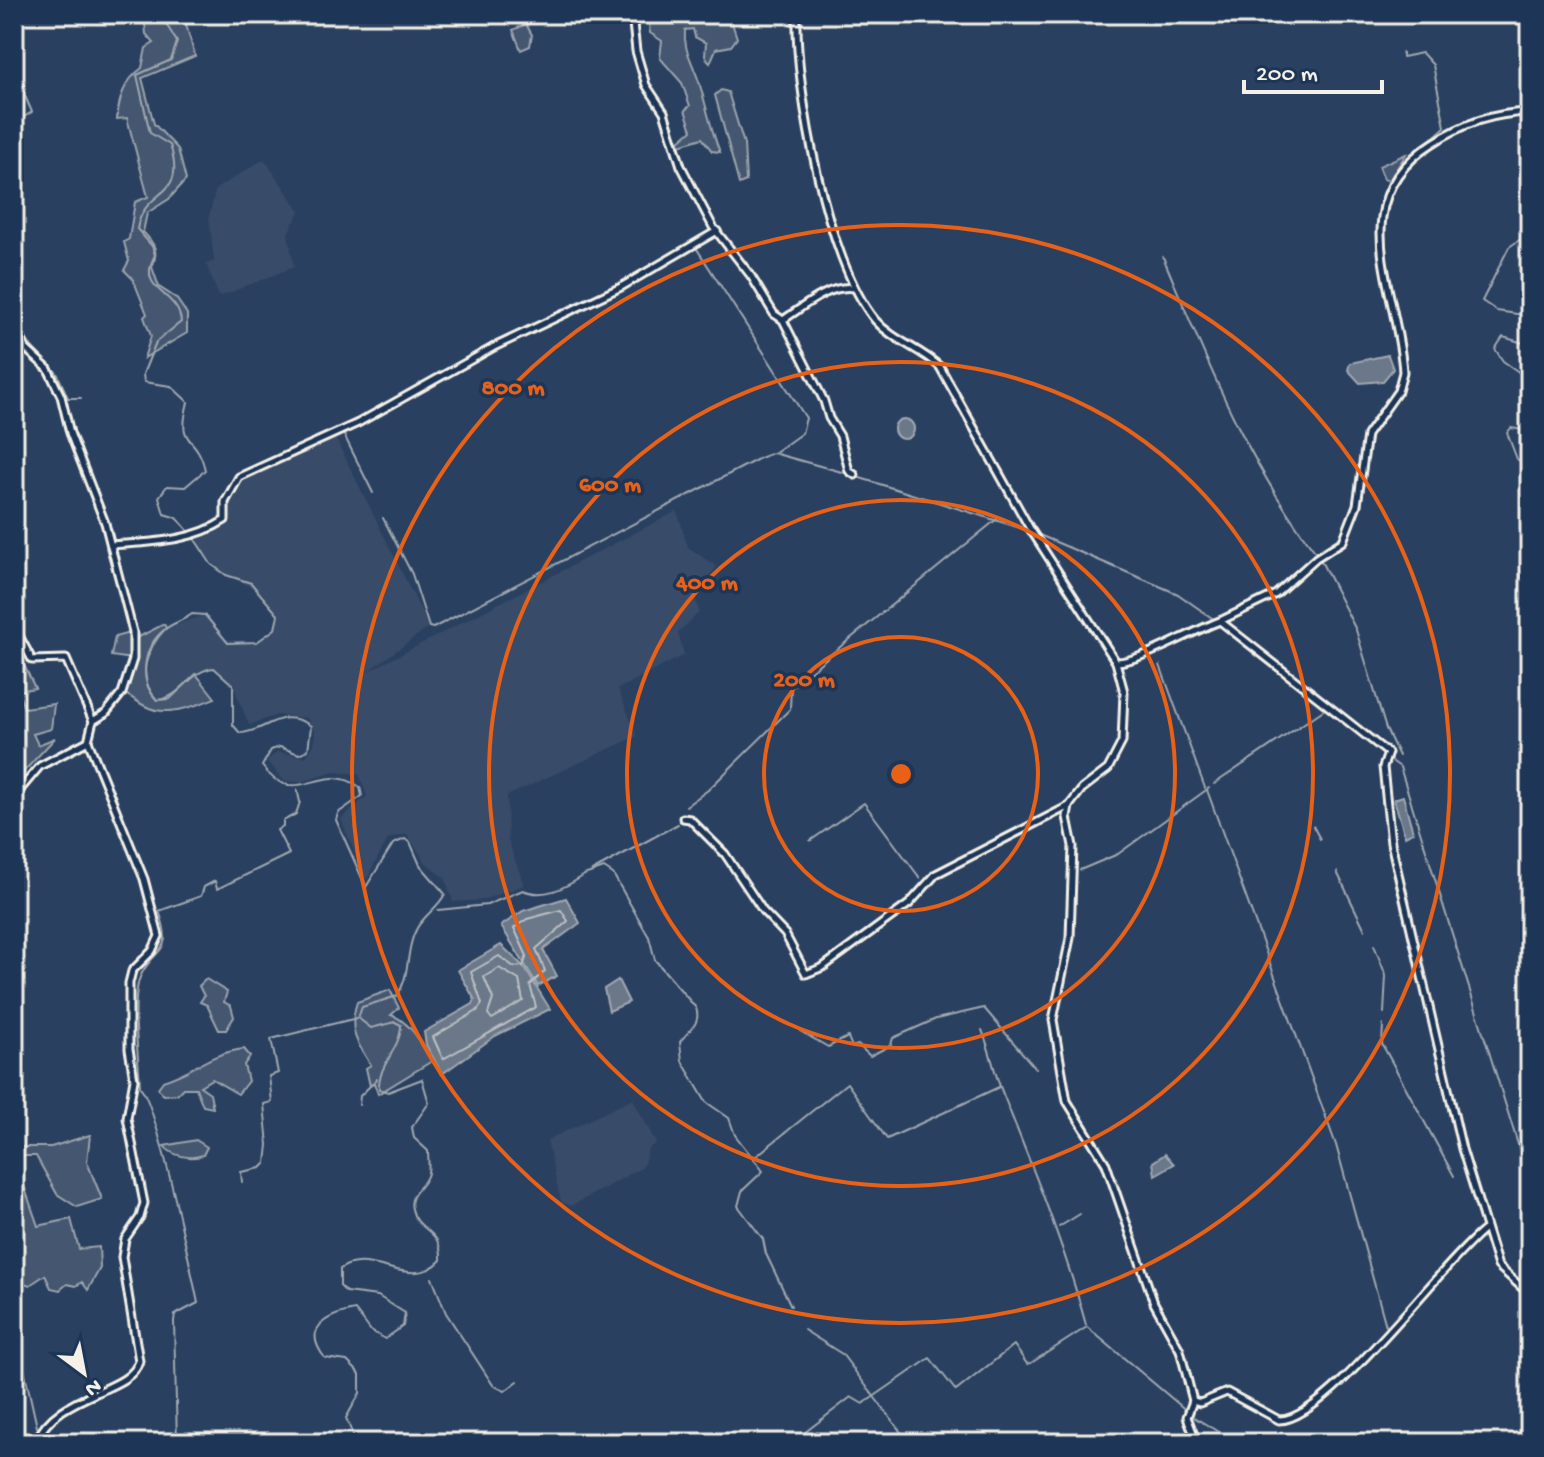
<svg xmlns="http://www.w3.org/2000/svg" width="1544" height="1457" viewBox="0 0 1544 1457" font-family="'Gochi Hand',sans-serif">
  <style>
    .built { fill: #374c69 }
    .green { fill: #445771; stroke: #9ca4ac; stroke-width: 2 }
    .water { fill: #6a788a; stroke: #a1a8b0; stroke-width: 2 }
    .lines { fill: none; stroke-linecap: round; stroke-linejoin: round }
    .shore { stroke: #bdc1c2; stroke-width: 2 }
    .stream { stroke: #a1a8b0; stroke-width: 2 }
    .street-casing { stroke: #f4f1e8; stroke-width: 11 }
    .street { stroke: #1d3557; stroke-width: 5 }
    .ring { fill: none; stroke: #e96117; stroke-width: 4 }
    .centre { fill: #e96117; stroke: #1d3557; stroke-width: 4 }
    .ring-label { font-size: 24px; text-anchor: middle; font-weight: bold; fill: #e96117; stroke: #1d3557; stroke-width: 7; stroke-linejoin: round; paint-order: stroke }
  </style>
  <rect width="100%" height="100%" fill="#2a4060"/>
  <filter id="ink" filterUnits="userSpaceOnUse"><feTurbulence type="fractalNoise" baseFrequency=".0125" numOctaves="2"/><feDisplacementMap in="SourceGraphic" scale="16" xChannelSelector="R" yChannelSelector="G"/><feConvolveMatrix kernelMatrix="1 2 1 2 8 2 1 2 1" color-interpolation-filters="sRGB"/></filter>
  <g filter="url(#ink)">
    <g class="built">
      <polygon points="264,159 300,211 288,233 294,267 219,297 206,264 214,261 209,216 216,189"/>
      <polygon points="333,433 429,627 367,672 677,511 688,547 717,567 694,593 699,612 678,633 684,655 618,689 637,736 507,796 508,840 524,885 483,900 453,902 445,878 425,862 407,834 388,839 366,880 341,819 367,796 359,774 332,772 301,782 284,781 267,761 277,752 306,757 314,745 315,732 307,718 277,715 249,725 233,685 214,668 196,674 170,699 157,700 146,684 151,644 166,628 205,615 224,639 256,642 275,629 278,615 262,593 220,571 190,536 225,520 239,477"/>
      <polygon points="633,1099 656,1143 648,1149 643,1167 571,1206 561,1202 547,1140"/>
    </g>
    <g class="green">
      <path d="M144 14H183L195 56 142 78 154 124 178 149 186 180 169 199 147 213 143 232C155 244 159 251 152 267L159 287 176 298 187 314V333L144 358 151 336 144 317 147 314 133 279 124 270 129 261 124 242 129 239 135 202 148 197 127 118 117 119C119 98 124 81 142 68L146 48 154 43 146 34Z"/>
      <path d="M648 14H679L684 23 702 14H729L737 38 731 46 716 49 710 63 705 56 706 43 695 37 693 29 685 30C683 49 692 61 698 79 706 103 710 128 720 152L712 151 702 138 680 145 679 141 692 130 685 110 690 106 682 83 660 58 662 41 650 33Z"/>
      <polygon points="526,24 532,35 530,46 521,50 513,30"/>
      <polygon points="721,90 728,92 744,144 746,181 739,184 715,95"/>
      <polygon points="1406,154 1389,181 1384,179 1379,166"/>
      <path d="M14 301C19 316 18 330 29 343 42 361 56 370 65 391L59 393C41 356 14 346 14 301Z"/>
      <path d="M164 624 166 628C147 648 135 677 157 700L170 699 196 674 215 698C195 706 167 718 145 706 137 702 131 696 122 693L132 659 111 656 115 637 133 632 135 639Z"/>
      <polygon points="14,662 25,667 35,688 18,691 24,708 54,704 51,729 33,734 38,745 55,738 14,782"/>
      <polygon points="206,979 227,992 224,1002 231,1006 234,1017 226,1030 219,1030 207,1005 200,1002 204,996 199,986"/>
      <path d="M390 990 399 1008 391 1015C411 1022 422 1044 432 1061L378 1094 374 1083 370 1086 366 1068 371 1065C356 1042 348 1030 357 1002Z"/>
      <path d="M244 1049 250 1056 244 1065 248 1081 238 1094 212 1079 200 1086 210 1093 213 1108 203 1106 196 1088H183L177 1094 163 1095 158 1088 163 1081C194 1072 209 1053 244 1049Z"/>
      <polygon points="90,1135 87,1162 102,1199 77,1207 57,1194 36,1156 22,1156 21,1147 51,1147"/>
      <path d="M196 1140 207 1147 203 1155C191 1160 172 1156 164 1146Z"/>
      <polygon points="14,1185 24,1186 38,1226 71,1219 79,1249 99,1247 100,1268 88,1290 82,1282 76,1286 67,1284 60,1290 51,1288 45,1275 30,1285 21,1282 14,1236"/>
    </g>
    <g class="water">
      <polygon points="1388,355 1393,369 1383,381 1360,383 1348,370 1350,363"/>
      <circle cx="904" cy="429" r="10"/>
      <polygon points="1403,796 1413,832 1405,836 1394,799"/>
      <polygon points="566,898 580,923 543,950 557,976 538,986 501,926 523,911"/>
      <polygon points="501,945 524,967 550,1009 495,1036 442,1074 426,1045 424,1032 473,1004 475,1000 458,970"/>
      <polygon points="618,980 629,1002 609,1011 604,989"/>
      <polygon points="1165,1154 1174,1164 1155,1175 1153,1162"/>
    </g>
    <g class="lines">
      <g class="shore">
        <polygon points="561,910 568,921 536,949 545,971 530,985 536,1007 443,1059 433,1037 477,1011 482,1004 471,972 499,956 514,967 523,966 527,956 514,928 527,919"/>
        <polygon points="499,968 519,980 523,1001 492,1019 488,1014 493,999 484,977"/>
      </g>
      <g class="stream">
        <path d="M160 14 177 42 171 60 137 75 150 133 170 145C188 201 145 185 137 229L152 246 155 255C135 292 179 291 181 322L156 342 143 374 144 382 171 386 188 402C176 450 196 430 205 470L185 487 167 486 159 497 164 514 177 518 190 533"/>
        <polyline points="1402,52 1402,57 1422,53 1433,65 1445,127 1427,143"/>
        <polyline points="14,71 32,112 14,123"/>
        <polyline points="1530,136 1527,139 1530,160"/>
        <polyline points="1530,241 1524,237 1509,247 1482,301 1497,311 1530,316"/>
        <polyline points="697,249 806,418 802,433 774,453"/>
        <path d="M1163 257C1207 361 1247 464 1317 554"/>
        <polyline points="14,301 19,327 29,344 57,373 68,398 81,398"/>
        <polyline points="1530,345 1503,337 1495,349 1503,361 1530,380"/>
        <polyline points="1530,431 1511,428 1507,433 1517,459 1530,468"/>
        <polyline points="343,433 373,493"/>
        <polyline points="857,477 1027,530"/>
        <polyline points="383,518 412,574 429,627 433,628 762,457 773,453 849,474"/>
        <polyline points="1037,534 1178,594 1212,618"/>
        <path d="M194 538 211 564 226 575 251 583 278 615 275 629 257 642 228 643 205 615 192 614C183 621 172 623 164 630 143 647 138 680 157 700 182 698 190 670 214 668L233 685V725L240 733C265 733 281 705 311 726L308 750 299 754 280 747 271 750 262 766C296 812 320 758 360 787L362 796 338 813 336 820 366 887 393 844 405 839 410 842 420 865 445 894C437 909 425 914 417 928 405 949 411 975 397 996L362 1007 358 1018 371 1028 395 1022 401 1025C401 1049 377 1066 379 1089L388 1092 422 1079 429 1103 412 1127 414 1138 428 1151C428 1159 430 1169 427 1176 422 1189 408 1194 412 1209 417 1233 442 1227 441 1260 411 1293 371 1247 340 1269V1286L346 1292 378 1296 405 1313 403 1326 385 1339 371 1331 355 1310C327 1315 301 1328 325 1358L347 1361 360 1374V1393L346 1418 356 1443"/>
        <polyline points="106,548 131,635"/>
        <path d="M1530 550C1521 559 1521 566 1522 578L1530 583"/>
        <polyline points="1320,559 1356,630 1386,729 1399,756"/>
        <polyline points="1219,624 1383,753"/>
        <polyline points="1160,665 1205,788"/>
        <polyline points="128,666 131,653"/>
        <polyline points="1389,759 1400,767 1530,1183"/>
        <polyline points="1214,784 1325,709"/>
        <polyline points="1207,790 1336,1145 1386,1326"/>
        <polyline points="111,804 141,881 154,931"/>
        <polyline points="686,806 708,790 790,709 791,687 997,519"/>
        <polyline points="1313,826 1320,839"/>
        <polyline points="810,841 864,803 920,878"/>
        <polyline points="1080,870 1118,854 1209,788"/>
        <polyline points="592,871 678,824"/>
        <polyline points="1337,872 1365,930"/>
        <path d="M584 875 604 868 613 874 649 937 655 960 696 1008C702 1025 687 1031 680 1042L682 1061 706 1102 729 1118 735 1135 763 1171 742 1191 738 1206 763 1239 766 1254 791 1306"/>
        <path d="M438 910 487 905 523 890C543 899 565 888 583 876"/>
        <polyline points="1374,945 1386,976 1384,1013"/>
        <polyline points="1383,1025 1382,1044 1454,1176"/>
        <path d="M982 1030C991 1052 994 1073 1003 1094 1034 1172 1064 1244 1086 1325"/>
        <polyline points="800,1031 828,1047 848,1037 852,1047 858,1045 870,1056 891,1045 893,1038 936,1019 984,1008 1036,1069"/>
        <polyline points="359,1105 360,1096 377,1079"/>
        <polyline points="1527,1155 1530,1153"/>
        <polyline points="755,1157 847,1083 887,1139 999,1087"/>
        <polyline points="242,1182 241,1172 261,1168 266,1163 268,1145 264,1104 272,1102 269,1076 278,1073 271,1039 357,1018"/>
        <polyline points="1059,1227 1080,1214"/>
        <polyline points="432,1278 446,1313 493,1385 505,1391 518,1381"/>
        <polyline points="14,1324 37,1427"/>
        <polyline points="804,1330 842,1354 909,1443"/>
        <polyline points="1192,1416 1237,1443"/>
        <path d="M177 1443 174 1321 175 1315 198 1303C191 1270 156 1101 140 1087 139 1061 130 996 141 975 155 946 175 955 159 911L201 896 204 887 215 881 217 889 289 854 277 830 283 826V821L296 814 300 802 297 789"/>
        <polyline points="791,1443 851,1397 863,1404 930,1358 956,1391 1014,1345 1027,1364 1031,1363 1087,1327 1188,1412"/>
      </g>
      <g class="street-casing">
        <g id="street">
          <path d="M632 14 636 51 646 85 664 112 681 166 713 227 751 276 774 314 783 320C803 307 829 284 854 288"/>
          <path d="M797 14C795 90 827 262 875 320 893 341 920 348 940 367L1029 527 1116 662C1140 662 1192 631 1220 621L1388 753 1383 767 1391 843 1462 1149 1498 1266 1530 1295"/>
          <polyline points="783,320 824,401 829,418 840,436 849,471 855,475"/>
          <polyline points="14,322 25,348 48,369 61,396 70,433 105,523 133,632 133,659 122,693 106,713 93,721 88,741 40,766 14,797"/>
          <path d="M111 545C150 542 192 542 225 520V502L239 477 358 423 494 347 621 287 717 231"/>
          <path d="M1220 621 1276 594 1316 558 1343 541 1357 505 1367 435 1398 391 1403 372C1398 288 1341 201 1433 143 1464 123 1493 113 1530 112"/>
          <polyline points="16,630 32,660 66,659 93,721"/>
          <path d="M1116 662 1124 692 1122 742 1108 769 1082 789 1069 806 1067 817 1073 846 1070 938 1053 1020 1067 1101 1106 1164 1154 1303 1180 1350 1193 1401 1200 1403 1227 1392 1279 1420C1327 1421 1440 1265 1484 1230"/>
          <polyline points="683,818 690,819 725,854 763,911 785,934 806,974 823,967 909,904 936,874 1069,806"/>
          <polyline points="1193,1401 1187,1417 1197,1443"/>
          <path d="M35 1443C57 1391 130 1394 139 1361L122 1257 125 1239 140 1217 144 1203 127 1118 134 1079 129 1049V983L132 971 152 951 159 936 144 879 88 741"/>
        </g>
      </g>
      <use href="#street" class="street"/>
    </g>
  </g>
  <g class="ring">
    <circle cx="901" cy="774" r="137"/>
    <circle cx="901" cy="774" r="274"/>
    <circle cx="901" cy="774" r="412"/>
    <circle cx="901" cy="774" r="549"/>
  </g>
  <circle cx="901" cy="774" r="12" class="centre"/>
  <g class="ring-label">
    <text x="513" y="394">800 m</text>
    <text x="610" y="491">600 m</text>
    <text x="707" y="589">400 m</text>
    <text x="804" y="686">200 m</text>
  </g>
  <rect width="1544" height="1457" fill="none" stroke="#1d3557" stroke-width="48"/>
  <rect x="24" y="24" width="1496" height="1409" fill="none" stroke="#f4f1e8" stroke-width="3" filter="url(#ink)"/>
  <g transform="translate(84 1373) rotate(148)" stroke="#1d3557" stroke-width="6" paint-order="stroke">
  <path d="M0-6L14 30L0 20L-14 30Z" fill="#f4f1e8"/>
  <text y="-12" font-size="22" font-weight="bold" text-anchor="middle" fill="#f4f1e8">N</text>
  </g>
  <path d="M1244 80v12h138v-12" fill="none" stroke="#f4f1e8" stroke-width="4"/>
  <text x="1256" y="80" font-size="24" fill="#f4f1e8" stroke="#1d3557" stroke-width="6" paint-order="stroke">200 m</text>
</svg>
